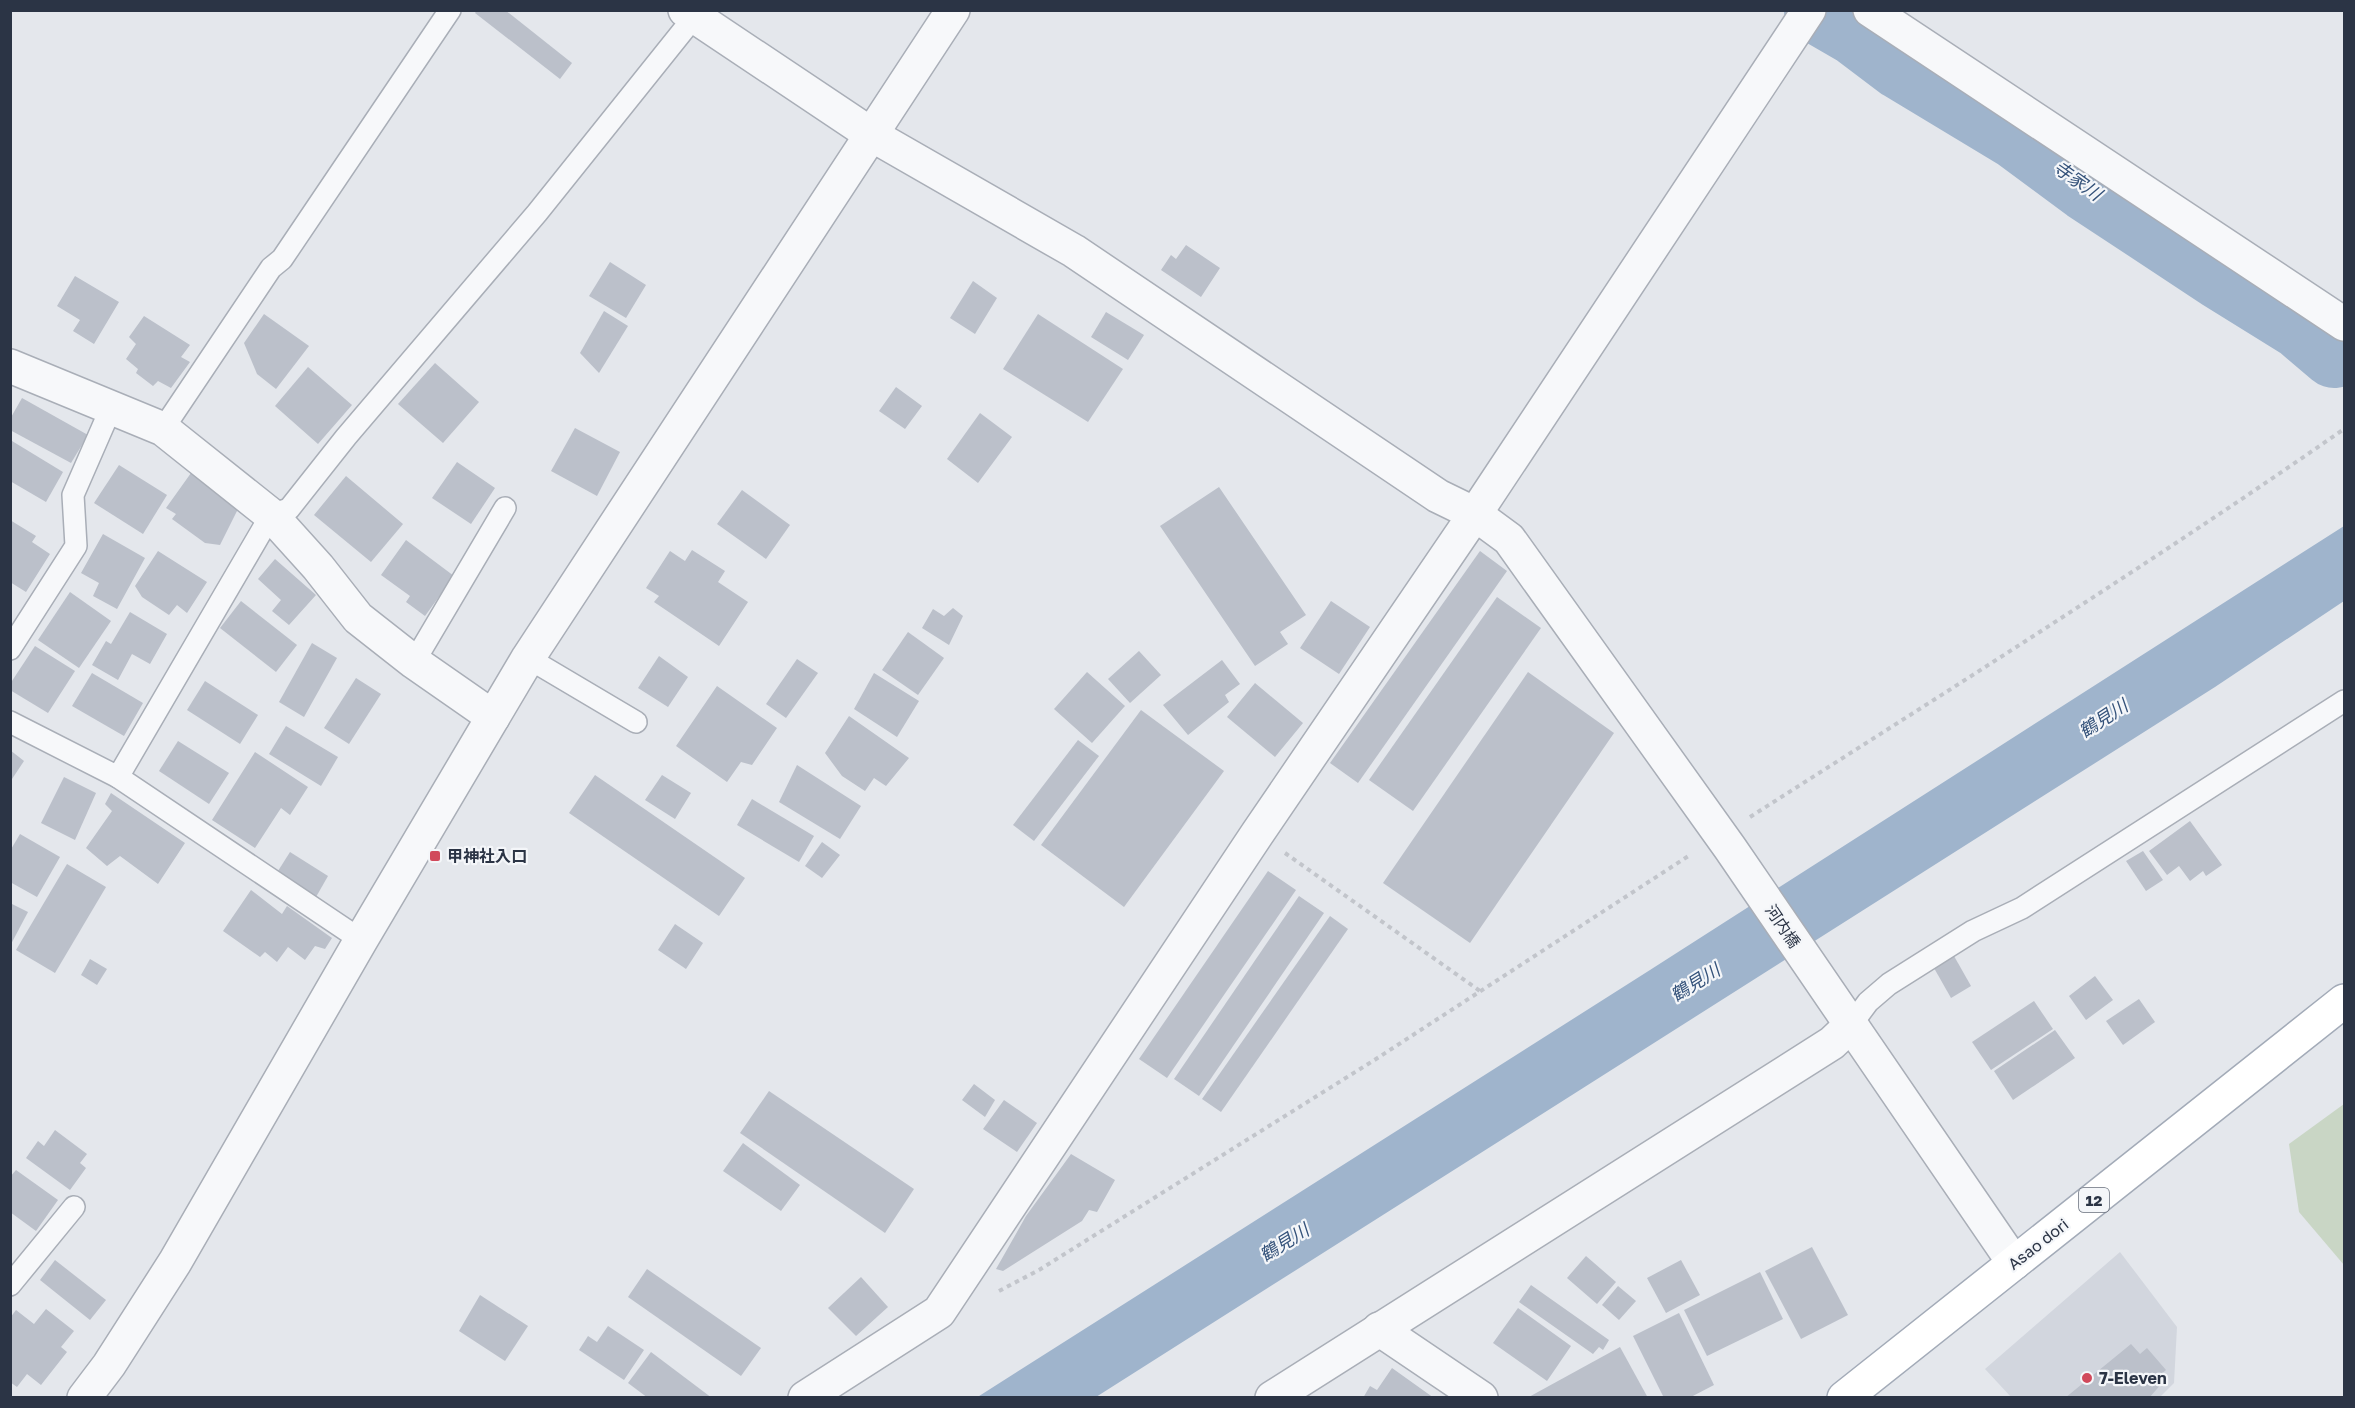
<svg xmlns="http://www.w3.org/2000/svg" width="2355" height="1408" viewBox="0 0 2355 1408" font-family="'Golos Text','Noto Sans JP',sans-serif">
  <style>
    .built { fill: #d2d6de }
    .green { fill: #c9d6c5 }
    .water { fill: #9fb4cc }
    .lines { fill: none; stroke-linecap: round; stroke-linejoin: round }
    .river { stroke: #9fb4cc; stroke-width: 68 }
    .building { fill: #bbc0ca }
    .service-casing { stroke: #a9aeb7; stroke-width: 24 }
    .minor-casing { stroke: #a9aeb7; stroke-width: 36 }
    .tertiary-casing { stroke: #a9aeb7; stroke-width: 36 }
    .primary-casing { stroke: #a3abb8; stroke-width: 36 }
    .path { stroke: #c2c5cb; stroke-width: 4; stroke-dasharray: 4.5 4.5; stroke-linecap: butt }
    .service { stroke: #f7f8fa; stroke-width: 21 }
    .minor { stroke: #f7f8fa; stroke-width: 33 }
    .tertiary { stroke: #f7f8fa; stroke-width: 33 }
    .primary { stroke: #fff; stroke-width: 33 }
    .poi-dot { fill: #d1495b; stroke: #f4f6f9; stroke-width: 2 }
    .labels { text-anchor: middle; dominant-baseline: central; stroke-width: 4.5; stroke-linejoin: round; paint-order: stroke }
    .shield { fill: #f4f6f9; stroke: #676e7b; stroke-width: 1.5 }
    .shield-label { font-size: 15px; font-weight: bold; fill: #2b3445 }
    .poi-label { font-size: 16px; font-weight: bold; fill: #2b3445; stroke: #f4f6f9; text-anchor: start }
    .street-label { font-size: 16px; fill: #2b3445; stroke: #f4f6f9 }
    .water-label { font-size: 18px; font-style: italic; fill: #34527a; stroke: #f4f6f9 }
  </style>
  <rect width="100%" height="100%" fill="#e4e7ec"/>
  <polygon class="built" points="2120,1252 2177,1327 2174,1383 2160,1397 2011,1397 1985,1369"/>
  <polygon class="green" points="2344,1104 2344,1265 2299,1212 2289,1144"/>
  <polygon class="water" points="2344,526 2344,601 2215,687 1096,1397 976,1398 1650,970"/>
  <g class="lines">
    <polyline class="river" points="1818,10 1856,32 1901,66 2017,136 2086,187 2221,276 2300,325 2334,354"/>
  </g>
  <g class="building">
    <polygon points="477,10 505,10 572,63 560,79 475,13"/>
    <polygon points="1186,245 1220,268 1201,297 1161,270 1171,255 1176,259"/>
    <polygon points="610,262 646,285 626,318 589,296"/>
    <polygon points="75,276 119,302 94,344 73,331 80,320 57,306"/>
    <polygon points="973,281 997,298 975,334 950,318"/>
    <polygon points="604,311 628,326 599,373 580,353"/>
    <polygon points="1106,312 1144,335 1128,360 1091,337"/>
    <polygon points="264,314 309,346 276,389 257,374 244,343"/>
    <polygon points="1038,314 1123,369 1088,422 1003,369"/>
    <polygon points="144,316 190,345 181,357 190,362 171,388 158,381 153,386 136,373 138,369 126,359 136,344 129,337"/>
    <polygon points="435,363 479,402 443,443 398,404"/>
    <polygon points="308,367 352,405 318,444 275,406"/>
    <polygon points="896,387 922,406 905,429 879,411"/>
    <polygon points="22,398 88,435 71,463 10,430 10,419"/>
    <polygon points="980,413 1012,437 978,483 947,459"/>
    <polygon points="575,428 620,452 597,496 551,471"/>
    <polygon points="12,441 63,472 46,502 10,481"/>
    <polygon points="457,462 495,488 471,524 432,498"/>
    <polygon points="119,465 167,495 143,534 94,503"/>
    <polygon points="191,473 238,509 220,545 205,543 172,519 176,514 166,508"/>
    <polygon points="346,476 403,524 371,562 314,515"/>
    <polygon points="1219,487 1306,615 1280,632 1288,644 1255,666 1160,526"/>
    <polygon points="742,490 790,525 766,559 717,524"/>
    <polygon points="10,520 36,536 32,542 50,554 26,592 10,582"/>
    <polygon points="103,534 145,558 117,609 93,596 99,583 81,573"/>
    <polygon points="406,540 454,576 425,616 406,602 410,596 381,575"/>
    <polygon points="692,550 725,571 718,582 748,602 719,646 654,602 659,596 646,588 670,551 685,561"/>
    <polygon points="158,551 207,582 187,613 177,605 169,615 142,597 135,586"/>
    <polygon points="1480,551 1507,571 1358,783 1330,763"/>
    <polygon points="275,559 316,595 289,625 272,611 281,600 258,579"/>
    <polygon points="70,592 111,621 79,668 38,640"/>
    <polygon points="1497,597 1541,628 1413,811 1369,780"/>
    <polygon points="241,601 297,645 276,672 220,628"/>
    <polygon points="1331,601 1370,627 1339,674 1300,648"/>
    <polygon points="953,608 963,616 949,645 922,628 933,609 944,616"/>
    <polygon points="130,612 167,634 150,664 132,654 118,680 92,665 106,641 111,644"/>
    <polygon points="908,632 944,658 918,695 882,670"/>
    <polygon points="312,643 337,658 304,717 279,702"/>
    <polygon points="35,646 75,671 48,713 10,690 10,684"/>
    <polygon points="1139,651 1161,675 1130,703 1108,679"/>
    <polygon points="659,656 688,677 668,707 638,688"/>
    <polygon points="797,659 818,673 786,718 766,704"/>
    <polygon points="1222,660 1240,684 1225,695 1229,702 1188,735 1163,705"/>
    <polygon points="1087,672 1125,706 1092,743 1054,709"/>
    <polygon points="1528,672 1614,733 1470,943 1383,883"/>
    <polygon points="92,673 143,703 124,736 72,706"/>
    <polygon points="874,673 919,701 897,737 854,709"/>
    <polygon points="356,678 381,694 349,744 324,728"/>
    <polygon points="205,681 258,715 240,744 187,710"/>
    <polygon points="1255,683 1303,723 1275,757 1227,717"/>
    <polygon points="717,686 777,728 752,765 741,762 727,782 676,746"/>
    <polygon points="1141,710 1224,771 1124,907 1041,845"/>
    <polygon points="849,716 909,758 886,786 874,778 865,791 842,776 825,753"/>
    <polygon points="286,726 338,757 321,786 269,754"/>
    <polygon points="1078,740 1099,756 1034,841 1013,825"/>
    <polygon points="178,741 229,773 209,804 159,771"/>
    <polygon points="10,750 24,761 10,782"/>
    <polygon points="255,752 308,787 290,815 281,808 255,848 212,820"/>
    <polygon points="797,765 861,806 840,839 779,802"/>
    <polygon points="595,775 745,878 719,916 569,813"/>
    <polygon points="662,775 691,793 675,819 645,800"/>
    <polygon points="64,777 96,793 75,840 41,823"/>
    <polygon points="111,793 185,843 158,884 120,856 107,866 86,848 112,811 105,804"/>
    <polygon points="752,799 814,836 799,862 737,825"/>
    <polygon points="2190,821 2222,865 2206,876 2203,871 2190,881 2179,866 2167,875 2149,851"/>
    <polygon points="20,834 60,857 37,897 10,882 10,851"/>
    <polygon points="822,842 840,855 822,878 805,866"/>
    <polygon points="2143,851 2163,880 2146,891 2126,861"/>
    <polygon points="290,852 328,876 316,897 278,871"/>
    <polygon points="67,864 106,887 55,973 16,950"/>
    <polygon points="1268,871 1296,890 1167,1078 1139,1059"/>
    <polygon points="251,890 282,914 287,906 332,938 325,949 315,946 305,960 288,947 277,962 265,952 260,957 223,931"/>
    <polygon points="1299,896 1324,913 1199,1096 1174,1079"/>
    <polygon points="10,903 28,912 10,946"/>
    <polygon points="1330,916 1348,929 1221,1112 1202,1099"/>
    <polygon points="675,924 703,943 686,969 658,950"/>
    <polygon points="1954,956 1971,986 1951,998 1934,968"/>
    <polygon points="90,959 107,969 97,985 81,975"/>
    <polygon points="2095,976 2113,1000 2086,1020 2069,996"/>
    <polygon points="2139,999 2155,1022 2123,1045 2106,1021"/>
    <polygon points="2034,1001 2053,1029 1991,1070 1972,1042"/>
    <polygon points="2055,1030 2075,1058 2013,1100 1994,1071"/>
    <polygon points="974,1084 995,1100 985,1117 962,1100"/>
    <polygon points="769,1091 914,1189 885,1233 740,1133"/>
    <polygon points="1004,1100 1037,1123 1017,1152 983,1129"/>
    <polygon points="55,1130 87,1154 80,1163 86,1168 70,1190 26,1158 38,1141 44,1146"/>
    <polygon points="743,1143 800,1185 781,1211 723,1171"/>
    <polygon points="1071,1154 1115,1180 1097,1212 1089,1210 1082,1221 1003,1271 996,1269 1026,1216"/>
    <polygon points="16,1170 58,1200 36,1231 10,1212 10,1177"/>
    <polygon points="1812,1247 1848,1315 1801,1339 1765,1271"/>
    <polygon points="1586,1256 1616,1282 1597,1304 1567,1278"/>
    <polygon points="55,1260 106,1300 90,1320 40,1280"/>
    <polygon points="1681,1260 1700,1295 1666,1313 1647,1278"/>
    <polygon points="647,1269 761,1348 741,1376 628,1297"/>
    <polygon points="1760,1272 1783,1319 1707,1356 1684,1310"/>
    <polygon points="861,1277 888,1307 856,1336 828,1308"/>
    <polygon points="1531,1285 1609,1340 1603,1350 1599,1347 1593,1354 1519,1302"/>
    <polygon points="1618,1286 1636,1301 1619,1320 1602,1305"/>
    <polygon points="480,1295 528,1326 505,1361 459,1331"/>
    <polygon points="1518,1308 1571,1346 1547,1381 1493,1343"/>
    <polygon points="46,1309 74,1331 61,1347 67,1352 41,1385 27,1374 17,1387 10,1382 10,1318 16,1310 34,1324"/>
    <polygon points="1679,1313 1714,1385 1689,1398 1664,1398 1633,1336"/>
    <polygon points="608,1326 644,1350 624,1380 579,1350 588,1336 597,1342"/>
    <polygon points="2131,1344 2140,1354 2147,1348 2166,1370 2158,1377 2163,1382 2149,1398 2065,1398"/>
    <polygon points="1620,1347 1648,1398 1527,1398"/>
    <polygon points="651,1352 712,1398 648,1398 628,1383"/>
    <polygon points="1392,1368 1434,1398 1363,1398 1370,1386 1377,1390"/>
  </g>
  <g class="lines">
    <g class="service-casing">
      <g id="service">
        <polyline points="163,429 271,268 282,259 450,10"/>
        <polyline points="10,649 76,546 73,495 111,408"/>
        <polyline points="528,658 636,722"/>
        <polyline points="414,662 505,508"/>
        <polyline points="10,722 118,777 271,515 289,509 346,437 537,213 694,17"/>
        <polyline points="118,777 361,940"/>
        <polyline points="1851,1025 1868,1002 1889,984 1973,931 2022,908 2344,701"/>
        <polyline points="10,1285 74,1207"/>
      </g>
    </g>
    <g class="minor-casing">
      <g id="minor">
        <polyline points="685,10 872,135 1074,251 1438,496 1475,514 1509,539 1730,848 2014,1263"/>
        <polyline points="1870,10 2344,324"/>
        <polyline points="10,366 163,429 271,515 318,567 358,618 414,662 493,717"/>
        <polyline points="1379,1329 1481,1398"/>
        <polyline points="805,1398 939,1312 1257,834 1475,514 1809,10"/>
        <polyline points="1272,1398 1832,1043 1851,1025"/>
      </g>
    </g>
    <g class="tertiary-casing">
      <polyline id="tertiary" points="84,1398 109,1365 175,1262 361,940 528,658 953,10"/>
    </g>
    <g class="primary-casing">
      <polyline id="primary" points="1844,1398 2344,1001"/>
    </g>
    <g class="path">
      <path d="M1750 817C1949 690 2150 564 2344 429"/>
      <polyline points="1285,853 1480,991"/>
      <polyline points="999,1291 1039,1270 1376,1059 1690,855"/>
    </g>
    <use href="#service" class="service"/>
    <use href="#minor" class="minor"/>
    <use href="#tertiary" class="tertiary"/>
    <use href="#primary" class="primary"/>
  </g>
  <g class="poi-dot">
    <rect x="429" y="850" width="12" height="12" rx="3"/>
    <circle cx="2087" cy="1378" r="6"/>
  </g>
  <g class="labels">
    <rect class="shield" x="2079" y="1188" width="30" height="24" rx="4.5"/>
    <g class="shield-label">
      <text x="2094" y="1200">12</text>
    </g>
    <g class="poi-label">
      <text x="447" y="856">甲神社入口</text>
      <text x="2099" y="1378">7-Eleven</text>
    </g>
    <g class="street-label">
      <text transform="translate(1783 926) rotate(56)">河内橋</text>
      <text transform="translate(2038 1244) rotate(-38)">Asao dori</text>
    </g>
    <g class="water-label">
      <text transform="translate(2078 180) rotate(35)">寺家川</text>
      <text transform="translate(2103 718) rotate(-33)">鶴見川</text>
      <text transform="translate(1695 982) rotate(-32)">鶴見川</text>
      <text transform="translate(1284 1242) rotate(-32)">鶴見川</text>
    </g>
  </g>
  <rect width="2355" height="1408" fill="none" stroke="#2b3445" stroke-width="24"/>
</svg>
